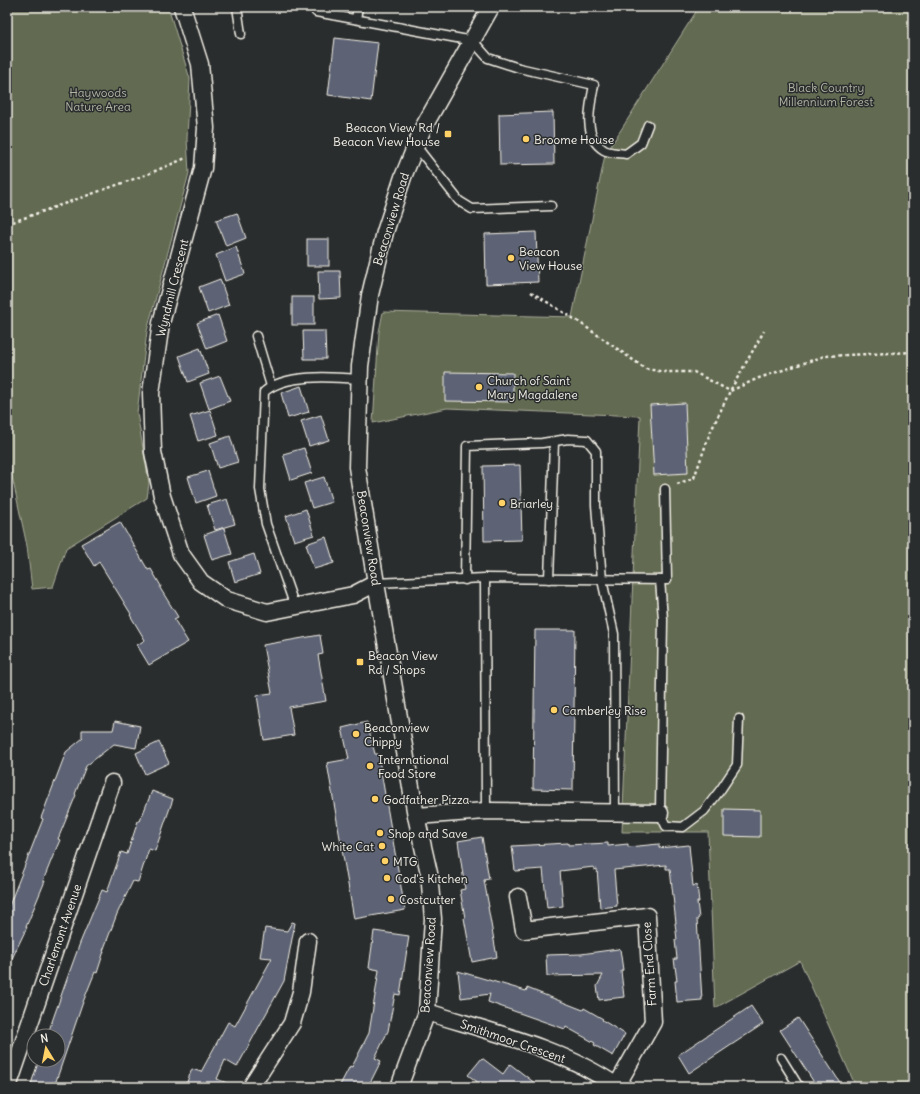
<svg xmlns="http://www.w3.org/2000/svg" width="920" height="1094" viewBox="0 0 920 1094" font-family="Delius,sans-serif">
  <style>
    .green { fill: #626a51; stroke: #abae9c }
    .building { fill: #5d6475; stroke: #f4f1e8 }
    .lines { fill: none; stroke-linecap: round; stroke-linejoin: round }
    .lane-casing { stroke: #f4f1e8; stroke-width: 11 }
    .street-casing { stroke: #f4f1e8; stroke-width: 19 }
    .path { stroke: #f4f1e8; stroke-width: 2.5; stroke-dasharray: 3 3; stroke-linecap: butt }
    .lane { stroke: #2a2d2e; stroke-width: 8 }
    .street { stroke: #2a2d2e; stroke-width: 16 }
    .poi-dot { fill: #ffd166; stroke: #2a2d2e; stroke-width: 1.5 }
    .labels { text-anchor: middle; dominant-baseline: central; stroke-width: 3; stroke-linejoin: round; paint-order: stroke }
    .park-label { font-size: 12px; fill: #b2b4a4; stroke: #2a2d2e }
    .poi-label { font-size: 12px; fill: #f4f1e8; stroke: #2a2d2e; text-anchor: start }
    .street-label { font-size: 12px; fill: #f4f1e8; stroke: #2a2d2e }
  </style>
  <rect width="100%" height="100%" fill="#2a2d2e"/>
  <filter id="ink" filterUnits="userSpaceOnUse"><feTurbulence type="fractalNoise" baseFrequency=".025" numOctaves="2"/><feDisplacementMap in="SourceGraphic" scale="8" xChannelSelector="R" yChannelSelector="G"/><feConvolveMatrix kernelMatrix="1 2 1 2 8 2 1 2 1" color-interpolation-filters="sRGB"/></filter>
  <g filter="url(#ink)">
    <g class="green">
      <polygon points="7,7 168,7 190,79 187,139 189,173 147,331 137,413 149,483 147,498 66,548 53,587 32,589 27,546 7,453"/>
      <polygon points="699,7 911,7 913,9 913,1087 856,1087 800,961 715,1008 708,832 622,832 640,416 447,408 373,423 379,332 383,312 572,317 605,155"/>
    </g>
    <g class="building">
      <polygon points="335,38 378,43 371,101 328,95"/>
      <polygon points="553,112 554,164 500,165 499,114"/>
      <polygon points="237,213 246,238 226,246 216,220"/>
      <polygon points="536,232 538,282 486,284 485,234"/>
      <rect x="307" y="239" width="22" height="27"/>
      <polygon points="236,247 245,274 225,281 216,255"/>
      <polygon points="318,271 340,271 341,298 319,299"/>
      <polygon points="220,279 229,305 208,313 199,287"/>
      <rect x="292" y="297" width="22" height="28"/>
      <polygon points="218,315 227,341 207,349 197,323"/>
      <polygon points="303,331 325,331 326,359 304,359"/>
      <polygon points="200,348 209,374 188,382 179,356"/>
      <polygon points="445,372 513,373 513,402 445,401"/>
      <polygon points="220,376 230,401 209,409 200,383"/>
      <polygon points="301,386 309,412 288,418 281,393"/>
      <polygon points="685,403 688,473 654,475 650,405"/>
      <polygon points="210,410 218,435 198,441 190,416"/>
      <polygon points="321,415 329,440 309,446 301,421"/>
      <polygon points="230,436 238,462 218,468 210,443"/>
      <polygon points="304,448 312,473 291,480 283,454"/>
      <polygon points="520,465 522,540 484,541 483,466"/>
      <polygon points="208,471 216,496 196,503 188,477"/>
      <polygon points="324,477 332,502 312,508 304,483"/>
      <polygon points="227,499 235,524 215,530 207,505"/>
      <polygon points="306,509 314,535 294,541 286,516"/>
      <polygon points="120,522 148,570 151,569 161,586 160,588 178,617 174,619 188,642 149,665 137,645 145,640 130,615 131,614 99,562 94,566 81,544"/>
      <polygon points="224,528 232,554 212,560 204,535"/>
      <polygon points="326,537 334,563 314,569 306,544"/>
      <polygon points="254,554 260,574 235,582 229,562"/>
      <polygon points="535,630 575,630 573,790 533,789"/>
      <polygon points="320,635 323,654 318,655 326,701 289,707 294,735 264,740 257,695 272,693 263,645"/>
      <polygon points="115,721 140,726 136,748 114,744 86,766 75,794 76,795 58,839 60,840 53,856 43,881 45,881 26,927 27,927 7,969 7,911 43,819 41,818 66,752 83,738 82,738 82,730 113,730"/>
      <polygon points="367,722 375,754 378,754 405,910 354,919 327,763 349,759 342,728"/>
      <polygon points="159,742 169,763 145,774 136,753"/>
      <polygon points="152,791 173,799 155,851 149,849 138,882 133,881 117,914 103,951 104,951 97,973 95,972 83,1002 54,1087 30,1087 39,1060 58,1060 58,1036 47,1036 68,976 80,943 102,890 107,892 121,852 127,854 138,821 140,821"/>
      <polygon points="724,809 760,810 760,837 724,836"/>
      <polygon points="482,837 489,879 484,880 489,907 488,907 497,957 472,962 464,918 465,918 460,890 465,889 458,841"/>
      <polygon points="568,843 568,845 608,843 608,846 628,844 628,847 659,844 659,848 689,845 693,886 697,885 699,902 697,902 699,918 697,919 702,1000 677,1002 675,981 677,981 674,959 677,959 675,940 677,940 675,923 676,923 670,869 666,869 666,865 614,870 617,906 600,908 597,869 594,870 594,867 560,871 563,906 547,908 543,869 515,871 512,846"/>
      <polygon points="292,922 295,923 284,981 237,1067 225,1060 217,1079 236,1087 185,1087 192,1069 201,1072 228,1022 235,1026 272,958 260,957 265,928 287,931"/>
      <polygon points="374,931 409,936 400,995 395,994 388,1031 375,1058 381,1061 368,1087 339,1087 350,1066 352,1067 369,1033 379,970 369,968"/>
      <polygon points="619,948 619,949 620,949 623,970 621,971 624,997 599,1000 597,986 603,975 547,976 546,955 581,954 618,949"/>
      <polygon points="458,971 526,991 527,988 583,1010 584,1008 603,1019 602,1020 625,1034 613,1056 594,1045 595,1043 566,1027 565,1029 488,1002 490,994 461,998"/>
      <polygon points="751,1006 763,1024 689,1073 678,1055"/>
      <polygon points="798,1018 843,1087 817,1087 780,1030"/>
      <polygon points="482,1058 503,1074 510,1064 540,1087 484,1087 468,1075"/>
    </g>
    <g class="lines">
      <g class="lane-casing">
        <g id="lane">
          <polyline points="237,7 241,34"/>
          <path d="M317 7 316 12 473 41 488 58 519 68 594 85C590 106 582 137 604 150 609 153 619 153 626 154L641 143 648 125"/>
          <polyline points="356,19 358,7"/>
          <polyline points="416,146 459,201 472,209 551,206"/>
          <polyline points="256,336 271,386"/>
          <polyline points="485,578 486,811"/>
          <polyline points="549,579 554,442"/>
          <polyline points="465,580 467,446 542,443 568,439 587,440 596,451 596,505 602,580 614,634 615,812"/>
          <polyline points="660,580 663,619 660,813 666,826 683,827 704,811 721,789 737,765 739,719"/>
          <polyline points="376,583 485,578 667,580 665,489"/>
          <path d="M295 607 266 524 260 489 264 392C285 373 333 377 360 379"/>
          <polyline points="781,1058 799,1087"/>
        </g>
      </g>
      <g class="street-casing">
        <g id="street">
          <polyline points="182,7 200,64 206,128 203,168 161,323 151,393 153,452 162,496 181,554 201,582 227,600 267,612 353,595 376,583"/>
          <polyline points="416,816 486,811 660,813"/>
          <polyline points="518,897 524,930 647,916 653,1022 616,1087"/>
          <path d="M427 1012C491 1032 562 1048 618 1087"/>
          <polyline points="8,1087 112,783"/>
          <polyline points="251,1087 292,1023 301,992 308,941"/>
          <polyline points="399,1087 427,1012 433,919 429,873 416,816 376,583 357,467 360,366 370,295 385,232 403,177 423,128 491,7"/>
        </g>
      </g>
      <g class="path">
        <polyline points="7,224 148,174 186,158"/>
        <polyline points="531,292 576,320 646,369 665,372 694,372 730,391 759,378 825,356 913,352"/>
        <polyline points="677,484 694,478 710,433 730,391 764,331"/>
      </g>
      <use href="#lane" class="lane"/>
      <use href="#street" class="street"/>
    </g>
  </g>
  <g class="poi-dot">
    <rect x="444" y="130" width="8" height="8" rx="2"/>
    <circle cx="526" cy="139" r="4"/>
    <circle cx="511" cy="258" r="4"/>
    <circle cx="479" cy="387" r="4"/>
    <circle cx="502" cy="503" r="4"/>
    <rect x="356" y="658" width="8" height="8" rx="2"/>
    <circle cx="554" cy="710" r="4"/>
    <circle cx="356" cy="734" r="4"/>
    <circle cx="370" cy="766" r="4"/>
    <circle cx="375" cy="799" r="4"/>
    <circle cx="380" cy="833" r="4"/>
    <circle cx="382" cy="846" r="4"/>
    <circle cx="385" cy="861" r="4"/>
    <circle cx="387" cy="878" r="4"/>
    <circle cx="391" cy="899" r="4"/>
  </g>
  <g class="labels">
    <g class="park-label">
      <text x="826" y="87">Black Country<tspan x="826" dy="14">Millennium Forest</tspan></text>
      <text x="98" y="92">Haywoods<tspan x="98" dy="14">Nature Area</tspan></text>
    </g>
    <g class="poi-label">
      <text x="440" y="127" text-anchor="end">Beacon View Rd /<tspan x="440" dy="14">Beacon View House</tspan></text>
      <text x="534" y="139">Broome House</text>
      <text x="519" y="251">Beacon<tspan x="519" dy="14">View House</tspan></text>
      <text x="487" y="380">Church of Saint<tspan x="487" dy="14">Mary Magdalene</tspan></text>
      <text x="510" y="503">Briarley</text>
      <text x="368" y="655">Beacon View<tspan x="368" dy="14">Rd / Shops</tspan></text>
      <text x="562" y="710">Camberley Rise</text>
      <text x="364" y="727">Beaconview<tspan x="364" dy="14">Chippy</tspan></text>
      <text x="378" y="759">International<tspan x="378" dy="14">Food Store</tspan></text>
      <text x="383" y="799">Godfather Pizza</text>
      <text x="388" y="833">Shop and Save</text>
      <text x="374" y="846" text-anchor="end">White Cat</text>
      <text x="393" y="861">MTG</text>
      <text x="395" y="878">Cod's Kitchen</text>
      <text x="399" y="899">Costcutter</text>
    </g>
    <g class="street-label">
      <text transform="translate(391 219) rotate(-73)">Beaconview Road</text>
      <text transform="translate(172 288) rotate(-76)">Wyndmill Crescent</text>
      <text transform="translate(369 538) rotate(81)">Beaconview Road</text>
      <text transform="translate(60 935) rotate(-71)">Charlemont Avenue</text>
      <text transform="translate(649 964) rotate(-94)">Farm End Close</text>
      <text transform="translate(428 965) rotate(-86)">Beaconview Road</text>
      <text transform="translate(513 1041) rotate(19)">Smithmoor Crescent</text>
    </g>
  </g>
  <rect width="920" height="1094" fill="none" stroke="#2a2d2e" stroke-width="24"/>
  <rect x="12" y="12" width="896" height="1070" fill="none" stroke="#f4f1e8" stroke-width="1.5" filter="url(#ink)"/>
  <g transform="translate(46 1048) rotate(350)"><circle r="19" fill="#2a2d2e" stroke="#7b7b78"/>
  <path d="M0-3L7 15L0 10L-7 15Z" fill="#ffd166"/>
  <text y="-6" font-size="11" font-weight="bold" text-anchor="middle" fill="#f4f1e8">N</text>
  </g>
</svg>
